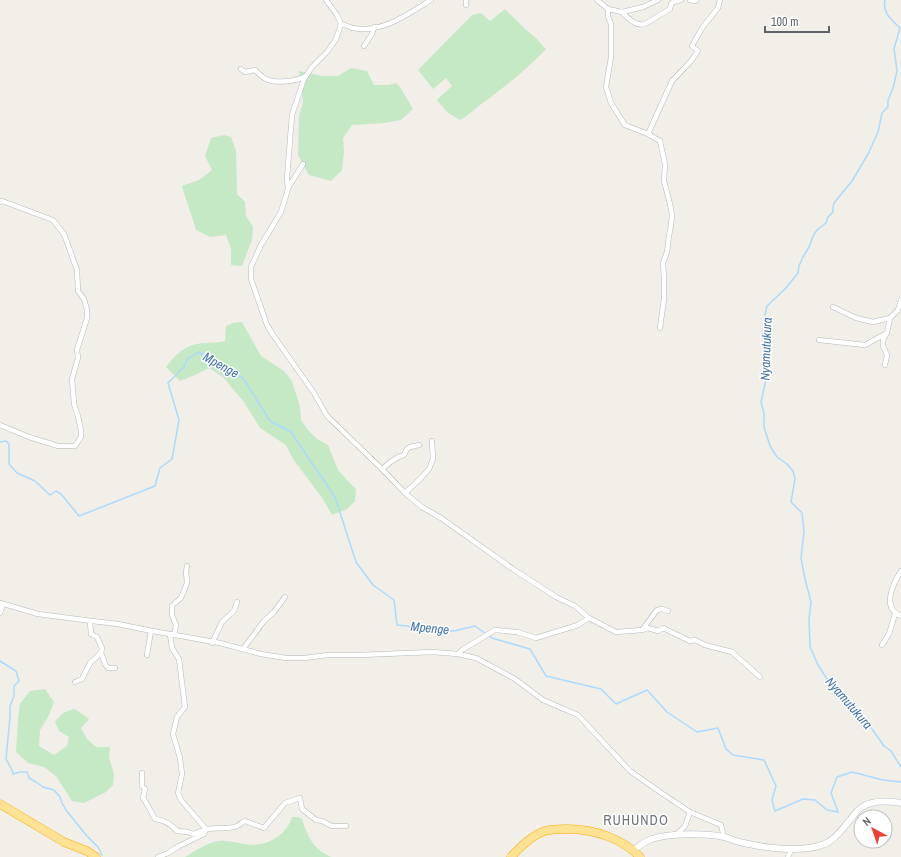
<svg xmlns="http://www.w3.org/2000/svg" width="901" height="857" viewBox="0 0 901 857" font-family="'Archivo Narrow',sans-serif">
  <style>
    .green { fill: #c5e8c5 }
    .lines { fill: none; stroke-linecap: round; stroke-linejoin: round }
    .stream { stroke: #aadaff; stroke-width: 1.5 }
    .street-casing { stroke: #b5b8bc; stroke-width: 5.5 }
    .secondary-casing { stroke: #b6babf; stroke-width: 7 }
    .highway-casing { stroke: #f9ab00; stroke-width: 9 }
    .street { stroke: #fff; stroke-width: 4.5 }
    .secondary { stroke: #fff; stroke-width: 6 }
    .highway { stroke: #fde293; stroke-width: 8 }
    .labels { text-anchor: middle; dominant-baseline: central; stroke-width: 3; stroke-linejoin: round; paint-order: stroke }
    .water-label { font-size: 13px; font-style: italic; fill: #4174aa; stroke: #fff }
    .quarter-label { font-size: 14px; letter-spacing: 1px; fill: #70757a; stroke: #fff }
  </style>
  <rect width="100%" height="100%" fill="#f1efe8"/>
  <g class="green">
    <path d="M505 9 524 28 536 38 546 49C528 68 508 84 487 100 478 106 470 114 460 120L447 112 437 100 452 86 446 78 433 89 418 70 472 15 481 13 490 21Z"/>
    <polygon points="351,68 367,71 374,85 389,85 396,83 400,87 413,109 401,120 384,123 352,125 343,138 344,153 342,170 331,181 309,175 298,155 299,116 303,103 299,71 322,76 338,76"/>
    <path d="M224 135 231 137 236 151 237 194 245 202 246 216 253 227 252 240 242 266 231 265V249L226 235 210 237 196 230C192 215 186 201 182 186L199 180 212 170 205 156 211 138Z"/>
    <path d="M242 322 261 356 284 371 292 381 300 407 301 420 308 430 317 439 328 445 338 470 347 480 356 489 355 501 347 509 332 515 323 499 293 459 286 445 260 428 244 402 223 377 209 368 195 375 180 381 166 367C177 353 187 343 207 343 213 342 219 343 225 341L226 326 233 323Z"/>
    <path d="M45 689 54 702 48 717 40 730 39 746 54 755 67 746 69 737 59 731 55 722C61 714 64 711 75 709L89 719 81 728 87 739 96 747H110L109 758 114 774 113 785 106 792 84 803 72 801 56 776 44 767 28 763 16 752 18 719 20 704 30 691Z"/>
    <path d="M292 817H298L302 819C308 837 312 848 331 857H185C195 851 208 842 219 841 228 840 236 843 244 844 264 848 286 837 292 817Z"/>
  </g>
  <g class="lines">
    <g class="stream">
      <path d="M885 0C882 13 892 20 900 28L894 49 897 71 893 88 888 100V107L882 113 878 132 868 154 852 181 834 203 833 207V212L828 217 826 223 818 229 814 234 809 247 803 257 799 266 798 273 785 289 767 306 765 315 763 334 764 360 767 375 761 402 764 413V427L770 446 777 457 787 464 793 471 795 479 791 502 802 513 804 532 801 558 805 579 811 602 809 619 810 647 818 665 829 682 872 729 884 746 891 751 901 767"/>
      <polyline points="0,442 6,441 9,444 9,464 17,473 35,481 50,495 56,491 61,494 79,516 155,486 160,468 172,459 179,420 168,383 184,367 187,359 199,352 243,378 270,421 291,432 335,497 356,562 373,585 394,600 397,625 454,631 475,626 486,634"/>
      <polyline points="489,636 492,638 530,649 546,676 601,689 616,704 647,690 667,712 697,732 718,728 726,749 733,755 764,760 776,786 772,800 775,811 803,799 815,800 827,810 838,812 831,793 837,777 852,772 883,780 901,782"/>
      <polyline points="0,661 16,671 19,681 14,686 14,696 10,706 10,717 6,759 12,770 13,774 20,772 27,772 29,778 36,782 43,787 54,790 60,797 62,803 66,810 86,835 98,847 102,855"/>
    </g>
    <g class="street-casing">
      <g id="street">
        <polyline points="326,0 337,15 341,24 336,39 327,52 312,67 304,79 292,115 287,178 288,189 281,212 261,245 251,267 251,279 267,325 273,335 314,393 327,416 382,469 405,493 422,507 441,518 513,569 556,597 575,606 589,618 616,632 642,630 648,628 658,631 663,628 690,641 695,640 705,645 732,652 760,677"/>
        <polyline points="466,0 466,5"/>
        <polyline points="597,0 608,9 608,16 611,24 611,57 606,87 611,103 625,125 648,134 660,141 665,164 664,181 670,204 672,215 671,225 669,236 667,252 663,263 664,279 664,299 660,328"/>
        <polyline points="690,0 695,1 697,0"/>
        <polyline points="608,9 622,12 643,7 658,0"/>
        <path d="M622 12C628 18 636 27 645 24L670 9 671 4 673 2 681 0"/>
        <path d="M341 24C345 25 349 27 353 28 381 34 408 14 431 0"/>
        <polyline points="364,46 372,34 374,27"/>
        <path d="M241 69 245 72 255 70C258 73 262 77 266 79 276 84 297 81 306 76"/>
        <polyline points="648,134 672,81 691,61 698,51 692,46 702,28 718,8 720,0"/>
        <polyline points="288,188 303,164"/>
        <polyline points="0,202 2,201 53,220 64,234 77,270 78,291 84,299 87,310 87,318 77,350 78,358 72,379 74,404 78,416 81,431 81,437 75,446 58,446 29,437 0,425"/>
        <polyline points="833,307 856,318 873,322 890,318"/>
        <polyline points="819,340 865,345 887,333"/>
        <polyline points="885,365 887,355 883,346 883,340 887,333 890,318 898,310 901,300"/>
        <path d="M382 469C390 463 393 458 404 455L407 449 410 447 419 445"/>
        <polyline points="405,493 421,478 429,469 433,459 432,441"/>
        <path d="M901 571C893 584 881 608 901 616"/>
        <polyline points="0,603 38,614 92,621 118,624 147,630 220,643 261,654 286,658 305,658 328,655 359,655 433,652 458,654 476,658 515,679 543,700 578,715 630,771 660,792 690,812 721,825 724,837"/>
        <polyline points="0,613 3,604"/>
        <polyline points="642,630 657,610 662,609 668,611"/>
        <polyline points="174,635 176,625 172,615 172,606 176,602 181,598 187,583 186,572 187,566"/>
        <polyline points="212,643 222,622 234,611 237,602"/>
        <polyline points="882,645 889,634 895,614"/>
        <polyline points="243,649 264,621 274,612 285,597"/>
        <polyline points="101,653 105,664 108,668 115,668"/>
        <polyline points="458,654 462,650 495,630 517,632 536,638 578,625 589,618"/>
        <polyline points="147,655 151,631"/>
        <polyline points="75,682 82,679 90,663 101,653 102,648 97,637 91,634 90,621"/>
        <path d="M142 773V786L145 789 143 798C148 805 151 812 155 819 164 820 171 824 177 831 182 832 188 831 193 834 196 833 206 829 208 829 217 827 228 830 237 826 240 825 242 822 245 821L264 828 285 803 300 798 302 809 316 820 322 821 332 826H346"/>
        <polyline points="676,835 685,826 690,812"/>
        <polyline points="158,857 168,853 179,846 204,834 206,829 181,800 178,793 182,774 180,758 173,734 177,717 185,707 179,659 172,648 170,634"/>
        <polyline points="788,857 791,850"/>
      </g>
    </g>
    <g class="secondary-casing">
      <path id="secondary" d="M634 850C639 846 645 841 652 839 669 833 707 833 724 837 729 838 734 841 739 842 762 847 785 851 809 848 831 845 836 837 850 820 854 815 857 810 862 807 873 800 889 801 901 803"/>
    </g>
    <g class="highway-casing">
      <g id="highway">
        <polyline points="0,804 64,842 87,851 96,857"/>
        <path d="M511 857C520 847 532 835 545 831 552 829 560 829 567 829 593 829 622 838 640 857"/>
      </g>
    </g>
    <use href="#street" class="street"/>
    <use href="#secondary" class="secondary"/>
    <use href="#highway" class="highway"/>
  </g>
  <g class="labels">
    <g class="water-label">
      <text transform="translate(766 349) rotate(-88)">Nyamutukura</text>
      <text transform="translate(221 365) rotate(29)">Mpenge</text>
      <text transform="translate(430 628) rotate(6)">Mpenge</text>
      <text transform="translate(849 703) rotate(49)">Nyamutukura</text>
    </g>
    <g class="quarter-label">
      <text x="636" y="820">RUHUNDO</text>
    </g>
  </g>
  <g transform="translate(873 829) rotate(320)"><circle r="19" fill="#ffffff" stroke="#bfc1c3"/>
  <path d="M0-3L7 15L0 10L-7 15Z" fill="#ea4335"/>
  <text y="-6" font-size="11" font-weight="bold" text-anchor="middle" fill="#5f6368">N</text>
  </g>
  <path d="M765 26v6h64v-6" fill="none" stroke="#5f6368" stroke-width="2"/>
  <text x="771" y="26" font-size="12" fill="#5f6368" stroke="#ffffff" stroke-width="3" paint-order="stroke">100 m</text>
</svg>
